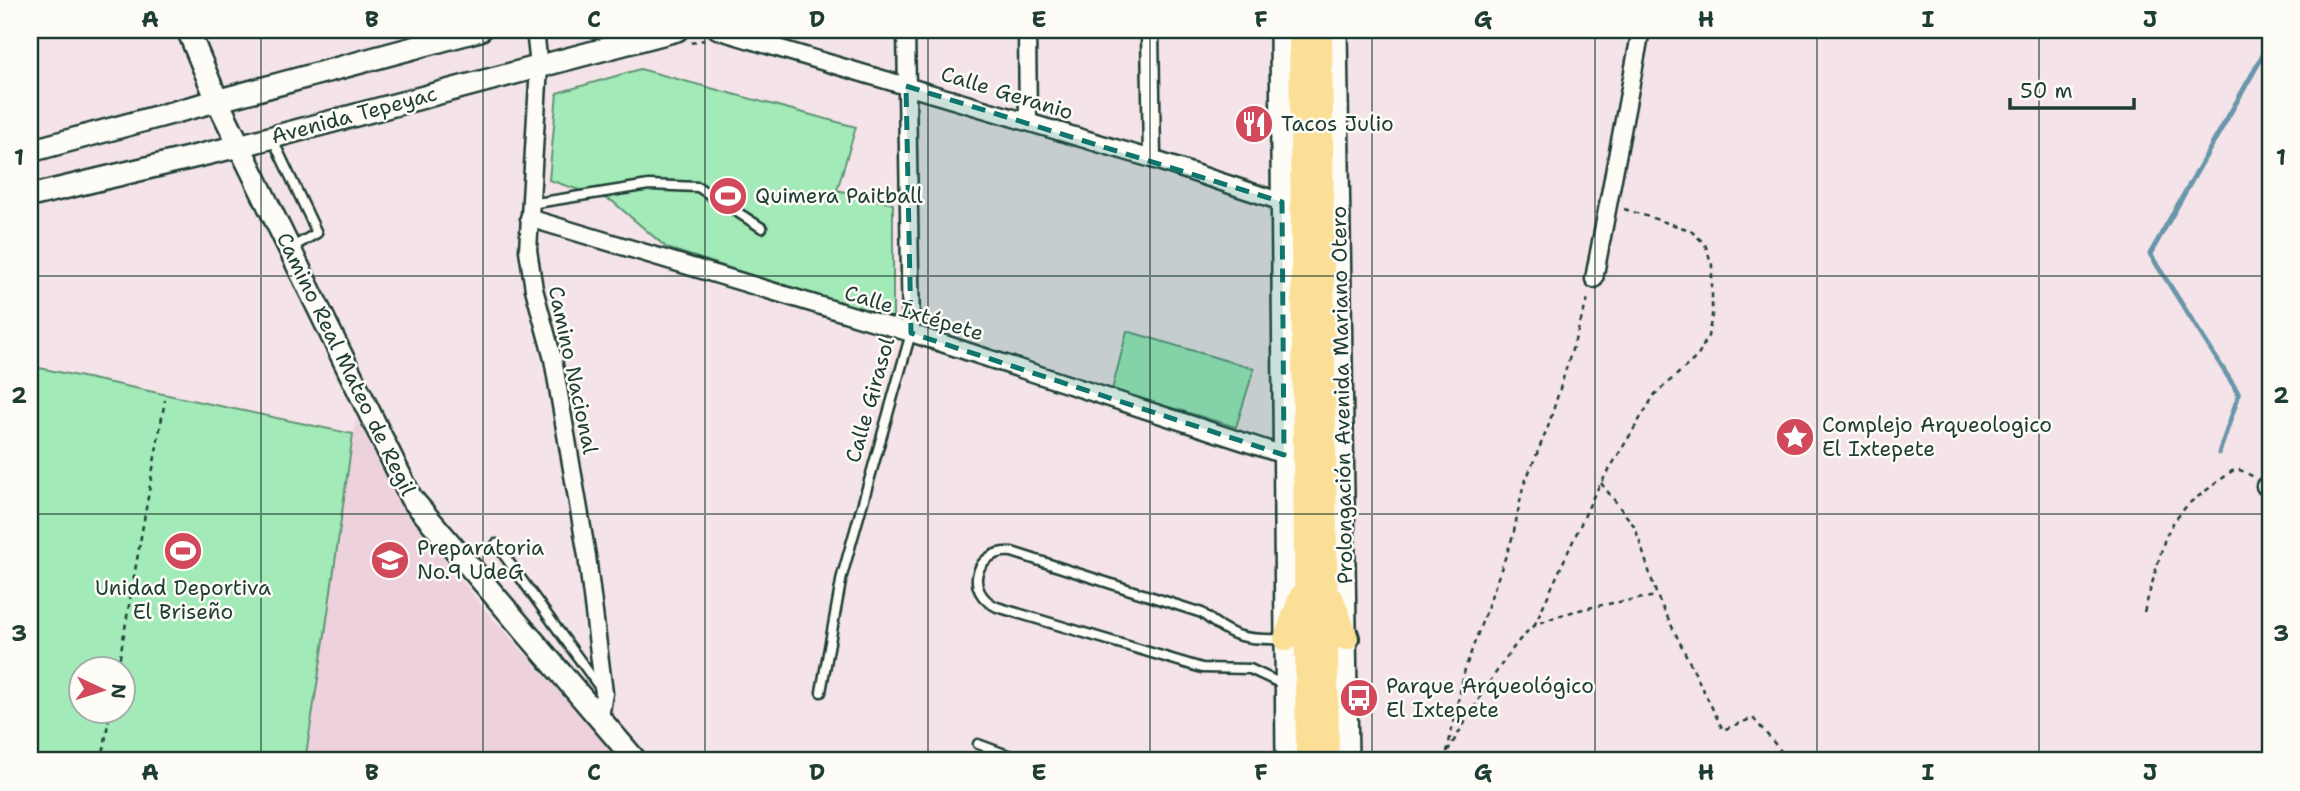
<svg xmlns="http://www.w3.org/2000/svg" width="2300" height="791" viewBox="0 0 2300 791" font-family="'Shantell Sans',sans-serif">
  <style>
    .built { fill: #edd2dd }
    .garden { fill: #a2eab7; stroke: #609476; stroke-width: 2; fill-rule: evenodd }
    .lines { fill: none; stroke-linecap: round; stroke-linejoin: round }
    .stream { stroke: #6996aa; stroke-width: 5 }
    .lane-casing { stroke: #1f3d34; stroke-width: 13 }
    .street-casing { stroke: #1f3d34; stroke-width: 21 }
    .secondary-casing { stroke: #1f3d34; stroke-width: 26 }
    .primary-casing { stroke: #1f3d34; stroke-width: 30 }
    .path { stroke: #1f3d34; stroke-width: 2.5; stroke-dasharray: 5 5; stroke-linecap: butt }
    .lane { stroke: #fdfcf7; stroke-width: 8 }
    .street { stroke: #fdfcf7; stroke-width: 16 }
    .secondary { stroke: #fdfcf7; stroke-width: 21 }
    .primary { stroke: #fbdf96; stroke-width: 24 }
    .marked { fill: #0f766e; fill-opacity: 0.2; stroke: #0f766e; stroke-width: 5; stroke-dasharray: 14 9; stroke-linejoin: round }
    .grid { fill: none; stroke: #1f3d34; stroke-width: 2; stroke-opacity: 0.55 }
    .labels { text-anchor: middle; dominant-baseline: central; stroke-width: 5; stroke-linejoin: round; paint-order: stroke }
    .street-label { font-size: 21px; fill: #1f3d34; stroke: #fdfcf7 }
    .poi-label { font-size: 21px; fill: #1f3d34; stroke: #fdfcf7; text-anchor: start }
    .neatline { fill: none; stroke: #1f3d34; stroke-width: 2.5 }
    .grid-label { font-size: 23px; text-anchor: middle; font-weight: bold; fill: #1f3d34 }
  </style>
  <rect width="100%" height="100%" fill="#f4e3e8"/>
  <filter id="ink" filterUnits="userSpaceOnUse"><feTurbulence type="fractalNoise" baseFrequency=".0143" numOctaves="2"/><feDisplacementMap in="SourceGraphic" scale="14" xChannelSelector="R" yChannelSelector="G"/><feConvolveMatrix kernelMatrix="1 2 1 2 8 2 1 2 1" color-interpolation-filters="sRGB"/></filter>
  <g filter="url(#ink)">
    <polygon class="built" points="356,420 409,512 483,608 623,761 305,761"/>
    <g class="garden">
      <polygon points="640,69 856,127 837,190 893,204 893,320 667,248 612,201 549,180 557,93"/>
      <polygon points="1127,331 1254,369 1236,427 1112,390"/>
      <path d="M30 366 353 434 325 634 305 761H30ZM80 668H122V710H80Z"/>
    </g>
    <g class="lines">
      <polyline class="stream" points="2219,453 2239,394 2150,254 2270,43"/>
      <g class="lane-casing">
        <g id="lane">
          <polyline points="273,140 317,233 291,248"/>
          <polyline points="530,204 649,185 698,187 762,228"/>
          <polyline points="496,544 600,688"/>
          <path d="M1284 685 1250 669 1202 668 997 607C963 592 975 549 1012 552L1202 613C1232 638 1245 640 1284 639"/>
          <polyline points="821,692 842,576 911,333"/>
          <polyline points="978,744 1024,761"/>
        </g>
      </g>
      <g class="street-casing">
        <g id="street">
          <polyline points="535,30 539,66 528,250 534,289 553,359 587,556 604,693 600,717"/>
          <polyline points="717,30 1152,159 1282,202"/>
          <polyline points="906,30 911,333"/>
          <polyline points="1027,30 1028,121"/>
          <polyline points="1150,30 1152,159"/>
          <polyline points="529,218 911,333 1284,455"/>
          <polyline points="1594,279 1641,30"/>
          <polyline points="2265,486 2270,488"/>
        </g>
      </g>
      <g class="secondary-casing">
        <g id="secondary">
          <polyline points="188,30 217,100 411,498 636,761"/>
          <polyline points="1281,30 1287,761"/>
          <polyline points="1336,30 1347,761"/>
          <polyline points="30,151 480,30"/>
          <polyline points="30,196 239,146 677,30"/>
        </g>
      </g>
      <g class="primary-casing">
        <g id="primary">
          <polyline points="1301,30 1308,761"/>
          <polyline points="1320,30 1327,761"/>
          <polyline points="1332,600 1346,638"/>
          <polyline points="1286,639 1301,597"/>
        </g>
      </g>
      <g class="path">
        <polyline points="691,43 704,40"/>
        <polyline points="1601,483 1635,527 1657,596 1723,730 1753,718 1787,758 1793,761"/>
        <polyline points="2144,612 2165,538 2173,523 2188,504 2232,471 2240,470 2254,477"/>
        <polyline points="1534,626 1595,493 1655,394 1698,356 1708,336 1712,316 1712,265 1705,244 1690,230 1624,209"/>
        <polyline points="118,668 165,400"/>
        <polyline points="1447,752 1465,669 1513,536 1523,487 1548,427 1589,295"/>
        <polyline points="102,761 110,710"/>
        <path d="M1447 761V752C1463 727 1514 635 1536 625 1571 608 1619 602 1657 596"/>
      </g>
      <use href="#lane" class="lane"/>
      <use href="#street" class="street"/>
      <use href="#secondary" class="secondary"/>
      <use href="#primary" class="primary"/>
    </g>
  </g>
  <path class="marked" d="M906 86 1282 202 1284 455 911 333Z"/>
  <path class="grid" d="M261 30V761M483 30V761M705 30V761M928 30V761M1150 30V761M1372 30V761M1595 30V761M1817 30V761M2039 30V761M30 276H2270M30 514H2270"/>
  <defs>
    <g id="restaurant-disc" transform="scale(2.0125)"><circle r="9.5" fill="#d1495b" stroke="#fdfcf7"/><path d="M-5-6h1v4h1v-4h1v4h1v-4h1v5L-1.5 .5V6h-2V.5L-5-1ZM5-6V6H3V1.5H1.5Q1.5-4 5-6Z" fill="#fff"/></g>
    <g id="stadium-disc" transform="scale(2.0125)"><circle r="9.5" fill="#d1495b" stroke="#fdfcf7"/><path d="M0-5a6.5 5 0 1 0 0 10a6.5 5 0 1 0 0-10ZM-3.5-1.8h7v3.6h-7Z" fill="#fff"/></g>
    <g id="sight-disc" transform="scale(2.0125)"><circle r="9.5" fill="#d1495b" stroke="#fdfcf7"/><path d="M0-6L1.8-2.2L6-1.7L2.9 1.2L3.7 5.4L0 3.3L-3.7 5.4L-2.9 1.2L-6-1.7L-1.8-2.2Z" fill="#fff"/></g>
    <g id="university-disc" transform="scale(2.0125)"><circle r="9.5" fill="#d1495b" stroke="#fdfcf7"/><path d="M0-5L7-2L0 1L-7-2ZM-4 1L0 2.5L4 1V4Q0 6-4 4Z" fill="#fff"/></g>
    <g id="bus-disc" transform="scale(2.0125)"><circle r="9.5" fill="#d1495b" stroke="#fdfcf7"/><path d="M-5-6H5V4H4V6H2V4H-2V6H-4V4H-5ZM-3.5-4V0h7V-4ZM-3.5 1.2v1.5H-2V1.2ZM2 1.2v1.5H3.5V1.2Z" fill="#fff"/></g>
  </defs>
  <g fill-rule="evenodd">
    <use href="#restaurant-disc" x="1254" y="124"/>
    <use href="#stadium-disc" x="728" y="196"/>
    <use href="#sight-disc" x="1795" y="437"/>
    <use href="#stadium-disc" x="183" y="551"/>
    <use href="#university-disc" x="390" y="560"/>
    <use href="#bus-disc" x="1359" y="698"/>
  </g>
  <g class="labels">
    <g class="street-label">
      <text transform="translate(1007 93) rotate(17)">Calle Geranio</text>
      <text transform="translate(354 115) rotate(-15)">Avenida Tepeyac</text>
      <text transform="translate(914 313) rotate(17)">Calle Ixtépete</text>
      <text transform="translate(346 364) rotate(64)">Camino Real Mateo de Regil</text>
      <text transform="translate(573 370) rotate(78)">Camino Nacional</text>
      <text transform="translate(1342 395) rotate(-91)">Prolongación Avenida Mariano Otero</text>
      <text transform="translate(870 400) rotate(-74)">Calle Girasol</text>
    </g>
    <g class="poi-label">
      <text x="1281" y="124">Tacos Julio</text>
      <text x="755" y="196">Quimera Paitball</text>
      <text x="1822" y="425">Complejo Arqueologico<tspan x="1822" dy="24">El Ixtepete</tspan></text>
      <text x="417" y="548">Preparatoria<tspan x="417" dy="24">No.9 UdeG</tspan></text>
      <text x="183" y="588" text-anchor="middle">Unidad Deportiva<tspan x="183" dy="24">El Briseño</tspan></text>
      <text x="1386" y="686">Parque Arqueológico<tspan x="1386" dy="24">El Ixtepete</tspan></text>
    </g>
  </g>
  <rect width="2300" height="791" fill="none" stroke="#fdfcf7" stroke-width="77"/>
  <g transform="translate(102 690) rotate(94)"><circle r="33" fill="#fdfcf7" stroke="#a4b0a9" stroke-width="2"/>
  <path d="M0-5L12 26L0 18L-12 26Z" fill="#d1495b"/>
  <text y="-10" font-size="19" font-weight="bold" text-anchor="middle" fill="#1f3d34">N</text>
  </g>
  <path d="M2010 98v10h124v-10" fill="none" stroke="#1f3d34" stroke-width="3.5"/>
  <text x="2020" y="98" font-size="21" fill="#1f3d34" stroke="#fdfcf7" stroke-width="5" paint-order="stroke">50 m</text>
  <rect x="38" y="38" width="2224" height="714" class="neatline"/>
  <g class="grid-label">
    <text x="150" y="27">A</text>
    <text x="372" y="27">B</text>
    <text x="594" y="27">C</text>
    <text x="817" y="27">D</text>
    <text x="1039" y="27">E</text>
    <text x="1261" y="27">F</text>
    <text x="1483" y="27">G</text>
    <text x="1706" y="27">H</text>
    <text x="1928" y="27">I</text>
    <text x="2150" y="27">J</text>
    <text x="19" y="165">1</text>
    <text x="2281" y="165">1</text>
    <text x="19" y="403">2</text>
    <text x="2281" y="403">2</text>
    <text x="19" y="641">3</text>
    <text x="2281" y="641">3</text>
    <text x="150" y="780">A</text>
    <text x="372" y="780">B</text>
    <text x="594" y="780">C</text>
    <text x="817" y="780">D</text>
    <text x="1039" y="780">E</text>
    <text x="1261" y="780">F</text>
    <text x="1483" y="780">G</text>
    <text x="1706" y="780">H</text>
    <text x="1928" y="780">I</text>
    <text x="2150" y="780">J</text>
  </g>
</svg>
